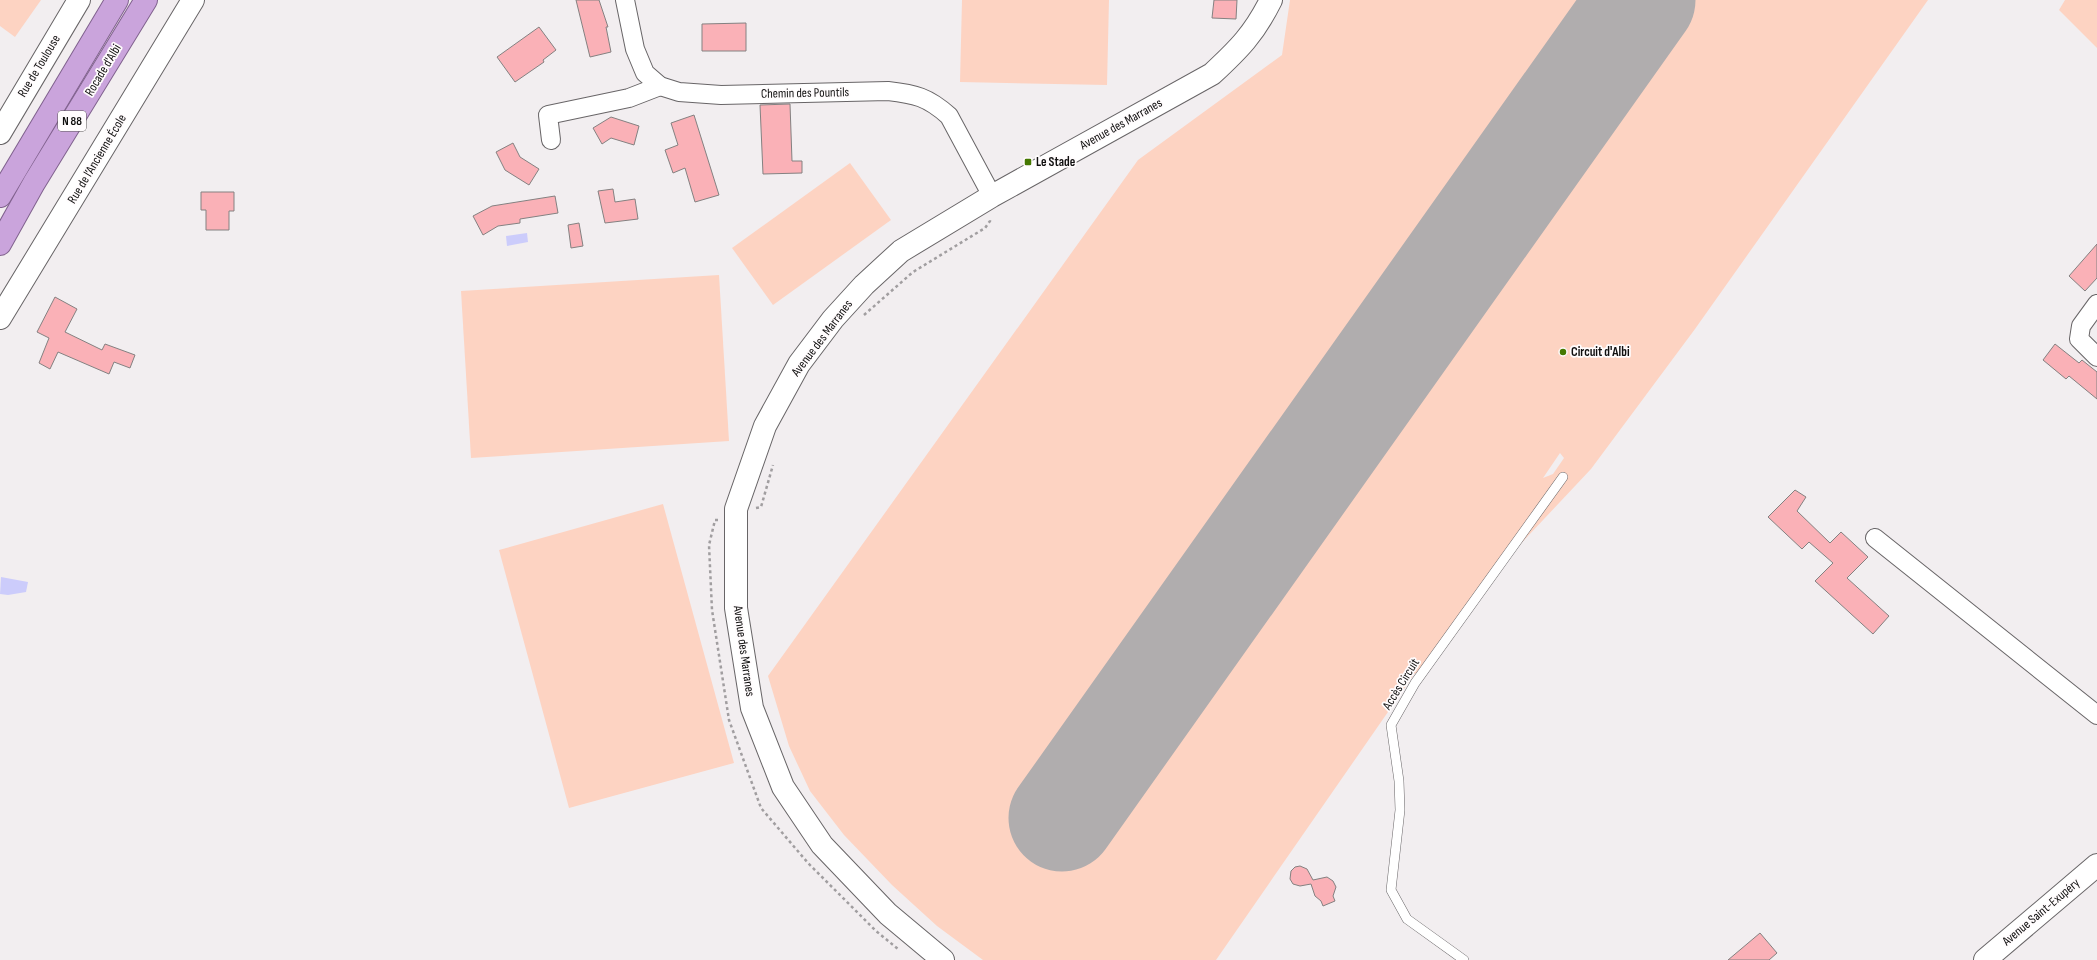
<svg xmlns="http://www.w3.org/2000/svg" width="2097" height="960" viewBox="0 0 2097 960" font-family="'Sofia Sans Condensed',sans-serif">
  <style>
    .green { fill: #fdd3c2; fill-rule: evenodd }
    .water { fill: #ccccfb }
    .lines { fill: none; stroke-linecap: round; stroke-linejoin: round }
    .runway { stroke: #b0adae; stroke-width: 107 }
    .building { fill: #fab1b7; stroke: #848181 }
    .service-casing { stroke: #686567; stroke-width: 10 }
    .minor-casing { stroke: #686567; stroke-width: 20 }
    .tertiary-casing { stroke: #686567; stroke-width: 24 }
    .trunk-casing { stroke: #80628e; stroke-width: 24 }
    .path { stroke: #a19ea0; stroke-width: 2.5; stroke-dasharray: 3 3; stroke-linecap: butt }
    .service { stroke: #fff; stroke-width: 9 }
    .minor { stroke: #fff; stroke-width: 18 }
    .tertiary { stroke: #fff; stroke-width: 22 }
    .trunk { stroke: #caa4dc; stroke-width: 22 }
    .poi-dot { fill: #457801; stroke: #fffcfd; stroke-width: 1.5 }
    .labels { text-anchor: middle; dominant-baseline: central; stroke-width: 3.5; stroke-linejoin: round; paint-order: stroke }
    .shield { fill: #fffcfd; stroke: #585656; stroke-width: 1 }
    .shield-label { font-size: 12px; font-weight: bold; fill: #100f0f }
    .street-label { font-size: 13px; fill: #100f0f; stroke: #fffcfd }
    .poi-label { font-size: 13px; font-weight: bold; fill: #100f0f; stroke: #fffcfd; text-anchor: start }
  </style>
  <rect width="100%" height="100%" fill="#f2eef0"/>
  <g class="green">
    <polygon points="0,0 41,0 15,37 0,26"/>
    <polygon points="962,0 1109,0 1107,85 960,82"/>
    <path d="M1290 0H1928L1695 329 1591 469 1513 552 1423 678 1415 673 1216 960H983L937 926 892 885 844 835 810 791 789 746 768 676 1138 160 1282 55ZM1380 306 1440 347 1091 839 1031 795ZM1560 453 1564 458 1553 474 1543 478Z"/>
    <polygon points="2065,0 2097,0 2097,48 2059,10"/>
    <polygon points="850,163 891,220 773,305 732,248"/>
    <polygon points="719,275 729,441 471,458 461,291"/>
    <polygon points="663,504 734,763 569,808 499,550"/>
  </g>
  <g class="water">
    <polygon points="527,233 528,242 507,246 506,236"/>
    <polygon points="1,577 28,582 26,592 8,595 0,594"/>
  </g>
  <g class="lines">
    <polyline class="runway" points="1062,818 1642,0"/>
  </g>
  <g class="building">
    <polygon points="576,0 599,0 608,27 606,27 611,52 590,57"/>
    <polygon points="1214,0 1237,0 1236,19 1212,18"/>
    <polygon points="746,23 746,51 702,51 702,24"/>
    <polygon points="539,27 556,50 543,60 544,62 515,82 497,57"/>
    <polygon points="790,104 792,161 802,161 802,173 763,174 760,105"/>
    <polygon points="694,115 719,195 695,202 685,168 673,173 665,150 678,145 671,123"/>
    <polygon points="611,117 639,126 634,145 611,138 602,144 593,128"/>
    <polygon points="513,143 520,157 539,169 529,185 505,170 496,152"/>
    <polygon points="613,189 615,202 635,199 638,219 605,223 598,191"/>
    <polygon points="201,192 234,192 234,211 229,211 229,230 206,230 206,210 201,210"/>
    <polygon points="555,196 558,213 520,219 520,223 498,226 483,235 473,216 492,206"/>
    <polygon points="579,223 583,246 571,248 568,225"/>
    <polygon points="2097,244 2097,278 2085,291 2069,276"/>
    <polygon points="55,297 77,309 65,332 102,350 105,344 135,355 130,368 114,362 109,374 58,352 50,369 39,363 49,338 37,332"/>
    <polygon points="2055,344 2079,363 2082,360 2097,372 2097,399 2069,376 2066,379 2043,360"/>
    <polygon points="1795,490 1806,497 1797,511 1830,543 1841,532 1868,557 1847,578 1889,616 1873,634 1815,581 1833,563 1809,542 1802,549 1768,517"/>
    <polygon points="1300,866 1307,869 1313,880 1327,877 1333,881 1336,887 1333,896 1335,901 1323,906 1321,901 1315,896 1311,884 1300,886 1293,884 1290,879 1291,871 1295,867"/>
    <polygon points="1760,933 1777,953 1769,960 1728,960"/>
  </g>
  <g class="lines">
    <g class="service-casing">
      <polyline id="service" points="1464,960 1407,919 1391,890 1400,810 1399,781 1391,725 1415,683 1563,477"/>
    </g>
    <g class="minor-casing">
      <g id="minor">
        <path d="M625 0 635 49 645 73 660 86 679 92 721 95 888 91C915 94 928 97 949 116L992 196"/>
        <polyline points="551,140 548,115 629,98 660,86"/>
        <polyline points="2097,304 2081,326 2079,339 2097,357"/>
        <polyline points="1875,538 2097,715"/>
      </g>
    </g>
    <g class="tertiary-casing">
      <g id="tertiary">
        <polyline points="0,133 79,0"/>
        <polyline points="0,318 193,0"/>
        <path d="M943 960 888 914 822 845 783 787 752 708 736 608V509L765 426 799 364 833 319 864 285 901 251 992 196 1212 74C1239 49 1254 34 1271 0"/>
        <polyline points="1985,960 2097,865"/>
      </g>
    </g>
    <g class="trunk-casing">
      <g id="trunk">
        <polyline points="0,196 117,0"/>
        <polyline points="0,244 34,183 146,0"/>
      </g>
    </g>
    <g class="path">
      <polyline points="864,315 913,272 985,228 990,221 990,219"/>
      <polyline points="756,508 761,507 773,465"/>
      <polyline points="718,520 715,520 709,545 712,610 729,720 761,808 808,863 876,931 898,949"/>
    </g>
    <use href="#service" class="service"/>
    <use href="#minor" class="minor"/>
    <use href="#tertiary" class="tertiary"/>
    <use href="#trunk" class="trunk"/>
  </g>
  <g class="poi-dot">
    <rect x="1024" y="158" width="8" height="8" rx="2"/>
    <circle cx="1563" cy="352" r="4"/>
  </g>
  <g class="labels">
    <rect class="shield" x="58" y="111" width="28" height="20" rx="3"/>
    <g class="shield-label">
      <text x="72" y="121">N 88</text>
    </g>
    <g class="street-label">
      <text transform="translate(39 66) rotate(-59)">Rue de Toulouse</text>
      <text transform="translate(103 70) rotate(-59)">Rocade d'Albi</text>
      <text transform="translate(805 93) rotate(-1)">Chemin des Pountils</text>
      <text transform="translate(1121 124) rotate(-29)">Avenue des Marranes</text>
      <text transform="translate(97 159) rotate(-59)">Rue de l’Ancienne École</text>
      <text transform="translate(822 338) rotate(-53)">Avenue des Marranes</text>
      <text transform="translate(744 651) rotate(82)">Avenue des Marranes</text>
      <text transform="translate(1401 684) rotate(-58)">Accès Circuit</text>
      <text transform="translate(2041 912) rotate(-40)">Avenue Saint-Exupéry</text>
    </g>
    <g class="poi-label">
      <text x="1036" y="162">Le Stade</text>
      <text x="1571" y="352">Circuit d'Albi</text>
    </g>
  </g>
</svg>
